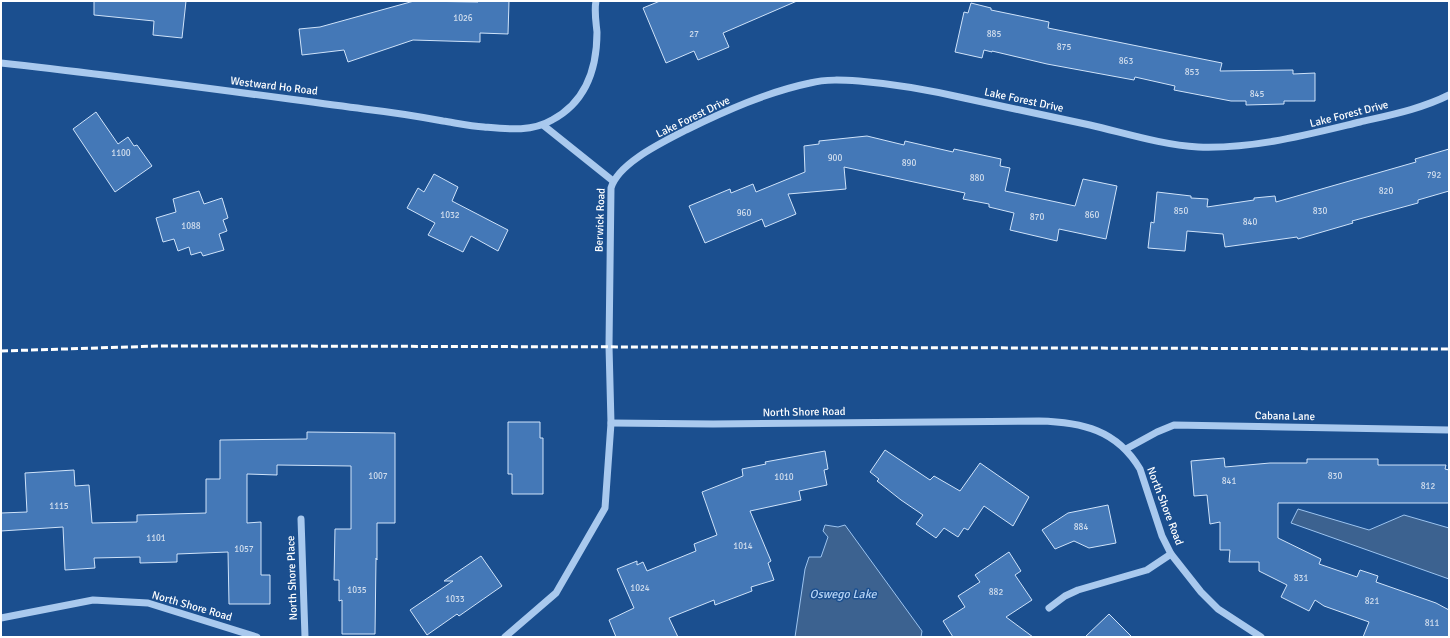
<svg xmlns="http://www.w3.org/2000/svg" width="1450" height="638" viewBox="0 0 1450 638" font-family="Signika,sans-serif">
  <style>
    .water { fill: #3c6290; stroke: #9cc4f0 }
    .building { fill: #4478b7; stroke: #cfe3fa }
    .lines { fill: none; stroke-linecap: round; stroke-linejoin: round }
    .minor { stroke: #a9c9ee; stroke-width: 7 }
    .rail { stroke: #fff; stroke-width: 3; stroke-dasharray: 7 3; stroke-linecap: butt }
    .labels { text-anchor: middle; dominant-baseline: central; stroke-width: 3; stroke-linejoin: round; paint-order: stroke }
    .number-label { font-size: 9px; fill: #d0dded }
    .street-label { font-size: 11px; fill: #fff; stroke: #1b4f8f }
    .water-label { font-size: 12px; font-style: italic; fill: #b5d3f5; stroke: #1b4f8f }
  </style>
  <rect width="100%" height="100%" fill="#1b4f8f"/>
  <g class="water">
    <polygon points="1298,509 1369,530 1404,515 1449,528 1449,579 1291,523"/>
    <polygon points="825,525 838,527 845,525 922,631 921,637 795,637 805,569 809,557 821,557 828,537 823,531"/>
  </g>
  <g class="building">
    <polygon points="94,1 186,1 182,38 153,35 154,21 94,15"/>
    <polygon points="414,1 478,2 478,1 509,1 508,34 480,33 480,42 413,40 348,62 344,50 302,55 299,29 320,27"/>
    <polygon points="660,1 797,1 723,33 729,47 698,60 694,51 666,63 643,8"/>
    <polygon points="971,3 991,8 991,10 1049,22 1048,28 1222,63 1220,71 1293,70 1293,74 1315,73 1315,101 1284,101 1284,104 1246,105 1246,101 1231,101 1174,90 1175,86 1135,77 1134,80 1047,64 992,51 992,52 984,50 982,58 955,52 964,12 968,13"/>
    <polygon points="96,112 118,144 128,137 134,146 137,145 152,166 115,192 73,129"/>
    <polygon points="867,136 904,145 905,141 953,152 954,149 1001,159 1000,166 1010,168 1005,191 1075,206 1083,179 1117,186 1106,239 1059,229 1057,241 1010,230 1014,213 989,207 989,204 963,199 965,193 844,167 846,189 788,194 796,214 765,227 762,219 705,243 689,206 730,189 731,193 753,184 756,192 805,172 804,146 819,144 819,141"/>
    <polygon points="1449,149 1449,191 1418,200 1418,203 1352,221 1353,223 1298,239 1297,237 1225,247 1223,234 1187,231 1185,251 1148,248 1151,222 1154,223 1157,192 1191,196 1191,198 1208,199 1207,207 1254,200 1254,198 1275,196 1276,202 1416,162 1415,159"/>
    <polygon points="434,174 458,187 452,201 508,230 498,251 471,236 463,252 428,235 435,223 407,208 418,188 424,192"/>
    <polygon points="199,191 204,204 222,198 228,218 223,220 227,231 219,234 224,250 203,256 201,252 191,255 189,247 178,251 174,239 163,242 156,218 176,212 173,199"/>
    <polygon points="508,422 540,422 540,438 543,438 543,494 512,494 512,474 508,474"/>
    <polygon points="307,432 395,433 395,523 377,523 377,560 376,558 375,634 342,634 342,600 339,601 339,580 334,580 335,529 351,529 351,466 277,465 277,475 247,474 247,523 261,522 261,575 270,575 270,604 229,604 228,552 177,554 177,562 140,563 140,557 94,558 95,568 65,570 63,527 1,531 1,513 27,512 25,473 74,470 75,486 89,485 92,523 137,522 137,515 206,513 206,479 220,479 220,440 307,439"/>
    <polygon points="885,450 930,480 934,476 960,491 980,463 1029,497 1013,526 984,506 968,530 964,528 958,537 944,528 936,538 916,524 923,515 901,500 877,481 879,479 870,472"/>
    <polygon points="825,451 828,469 824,470 827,485 799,491 801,500 750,511 771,561 768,563 774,580 751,587 752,591 715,605 714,600 669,618 678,637 616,637 609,620 634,608 617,569 637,561 637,565 643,562 647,571 696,551 694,544 717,535 702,492 743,476 742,469 766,464 765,462"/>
    <polygon points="1224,458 1225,467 1270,463 1307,463 1307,459 1378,459 1378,465 1446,465 1445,469 1449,470 1449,503 1278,503 1278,538 1321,559 1319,564 1357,577 1360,570 1378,576 1376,582 1436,603 1449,610 1449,637 1363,637 1369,622 1324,606 1315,600 1309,611 1281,597 1287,585 1259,571 1259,562 1229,562 1230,550 1220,550 1220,522 1210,524 1207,495 1194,496 1191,461"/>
    <polygon points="1108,505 1116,543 1089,548 1074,541 1055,549 1042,530 1068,513"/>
    <polygon points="1009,552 1021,571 1015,575 1032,600 1006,617 1033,637 953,637 943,621 965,607 958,596 980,582 975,575"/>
    <polygon points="481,556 502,586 459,616 457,614 427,635 410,610 453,581 444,581"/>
    <polygon points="1109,614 1132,637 1085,637"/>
  </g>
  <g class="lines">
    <g class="minor">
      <path d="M1 63C122 76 243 93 364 109 390 112 416 116 443 121 456 123 470 126 484 127 507 129 532 132 552 120 586 102 597 68 597 32 596 22 594 11 596 1"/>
      <polyline points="543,125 613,181"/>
      <path d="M611 423 713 424 1039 421C1082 422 1117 430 1140 469L1162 536 1171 554 1201 592 1218 609 1261 637"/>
      <polyline points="1126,449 1157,432 1174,425 1449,430"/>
      <polyline points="301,519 305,637"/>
      <polyline points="1049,608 1065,596 1078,590 1147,570 1171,554"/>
      <polyline points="1,618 93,600 148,603 257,637"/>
      <path d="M505 637 556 593 605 508 611 423 609 346 611 188C618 163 663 142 686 130 725 111 767 92 810 83 826 79 843 80 859 81 895 84 929 90 964 98 1006 107 1048 116 1090 125 1125 133 1162 145 1198 147 1254 149 1306 135 1360 122 1390 115 1421 109 1449 95"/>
    </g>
    <polyline class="rail" points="1,351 159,346 266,346 1449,349"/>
  </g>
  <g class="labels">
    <g class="number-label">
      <text x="463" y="18">1026</text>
      <text x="694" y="34">27</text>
      <text x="994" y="34">885</text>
      <text x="1064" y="47">875</text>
      <text x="1126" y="61">863</text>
      <text x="1192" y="72">853</text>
      <text x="1257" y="94">845</text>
      <text x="121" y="153">1100</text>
      <text x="835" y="158">900</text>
      <text x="909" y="163">890</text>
      <text x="1434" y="175">792</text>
      <text x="977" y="178">880</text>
      <text x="1386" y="191">820</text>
      <text x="1181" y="211">850</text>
      <text x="1320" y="211">830</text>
      <text x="744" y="213">960</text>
      <text x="450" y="215">1032</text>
      <text x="1092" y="215">860</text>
      <text x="1037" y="217">870</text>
      <text x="1250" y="222">840</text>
      <text x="191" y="226">1088</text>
      <text x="378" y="476">1007</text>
      <text x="1335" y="476">830</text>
      <text x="784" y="477">1010</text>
      <text x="1229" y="481">841</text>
      <text x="1428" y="486">812</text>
      <text x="59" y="506">1115</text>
      <text x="1081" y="527">884</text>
      <text x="156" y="538">1101</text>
      <text x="743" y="546">1014</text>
      <text x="244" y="549">1057</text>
      <text x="1301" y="578">831</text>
      <text x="640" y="588">1024</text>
      <text x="357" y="590">1035</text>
      <text x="996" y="592">882</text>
      <text x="455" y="599">1033</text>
      <text x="1372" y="601">821</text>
      <text x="1432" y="623">811</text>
    </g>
    <g class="street-label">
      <text transform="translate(274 86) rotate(7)">Westward Ho Road</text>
      <text transform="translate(1024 100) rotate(12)">Lake Forest Drive</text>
      <text transform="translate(1349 114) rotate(-14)">Lake Forest Drive</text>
      <text transform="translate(693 117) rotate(-26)">Lake Forest Drive</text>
      <text transform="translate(600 220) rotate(-88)">Berwick Road</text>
      <text transform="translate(804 412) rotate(-1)">North Shore Road</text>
      <text transform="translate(1285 416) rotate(1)">Cabana Lane</text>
      <text transform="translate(1165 506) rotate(69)">North Shore Road</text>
      <text transform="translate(292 578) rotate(-92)">North Shore Place</text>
      <text transform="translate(192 606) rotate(16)">North Shore Road</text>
    </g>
    <g class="water-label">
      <text x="843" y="594">Oswego Lake</text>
    </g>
  </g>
  <rect width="1450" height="638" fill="none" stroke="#ffffff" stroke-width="4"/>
</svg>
